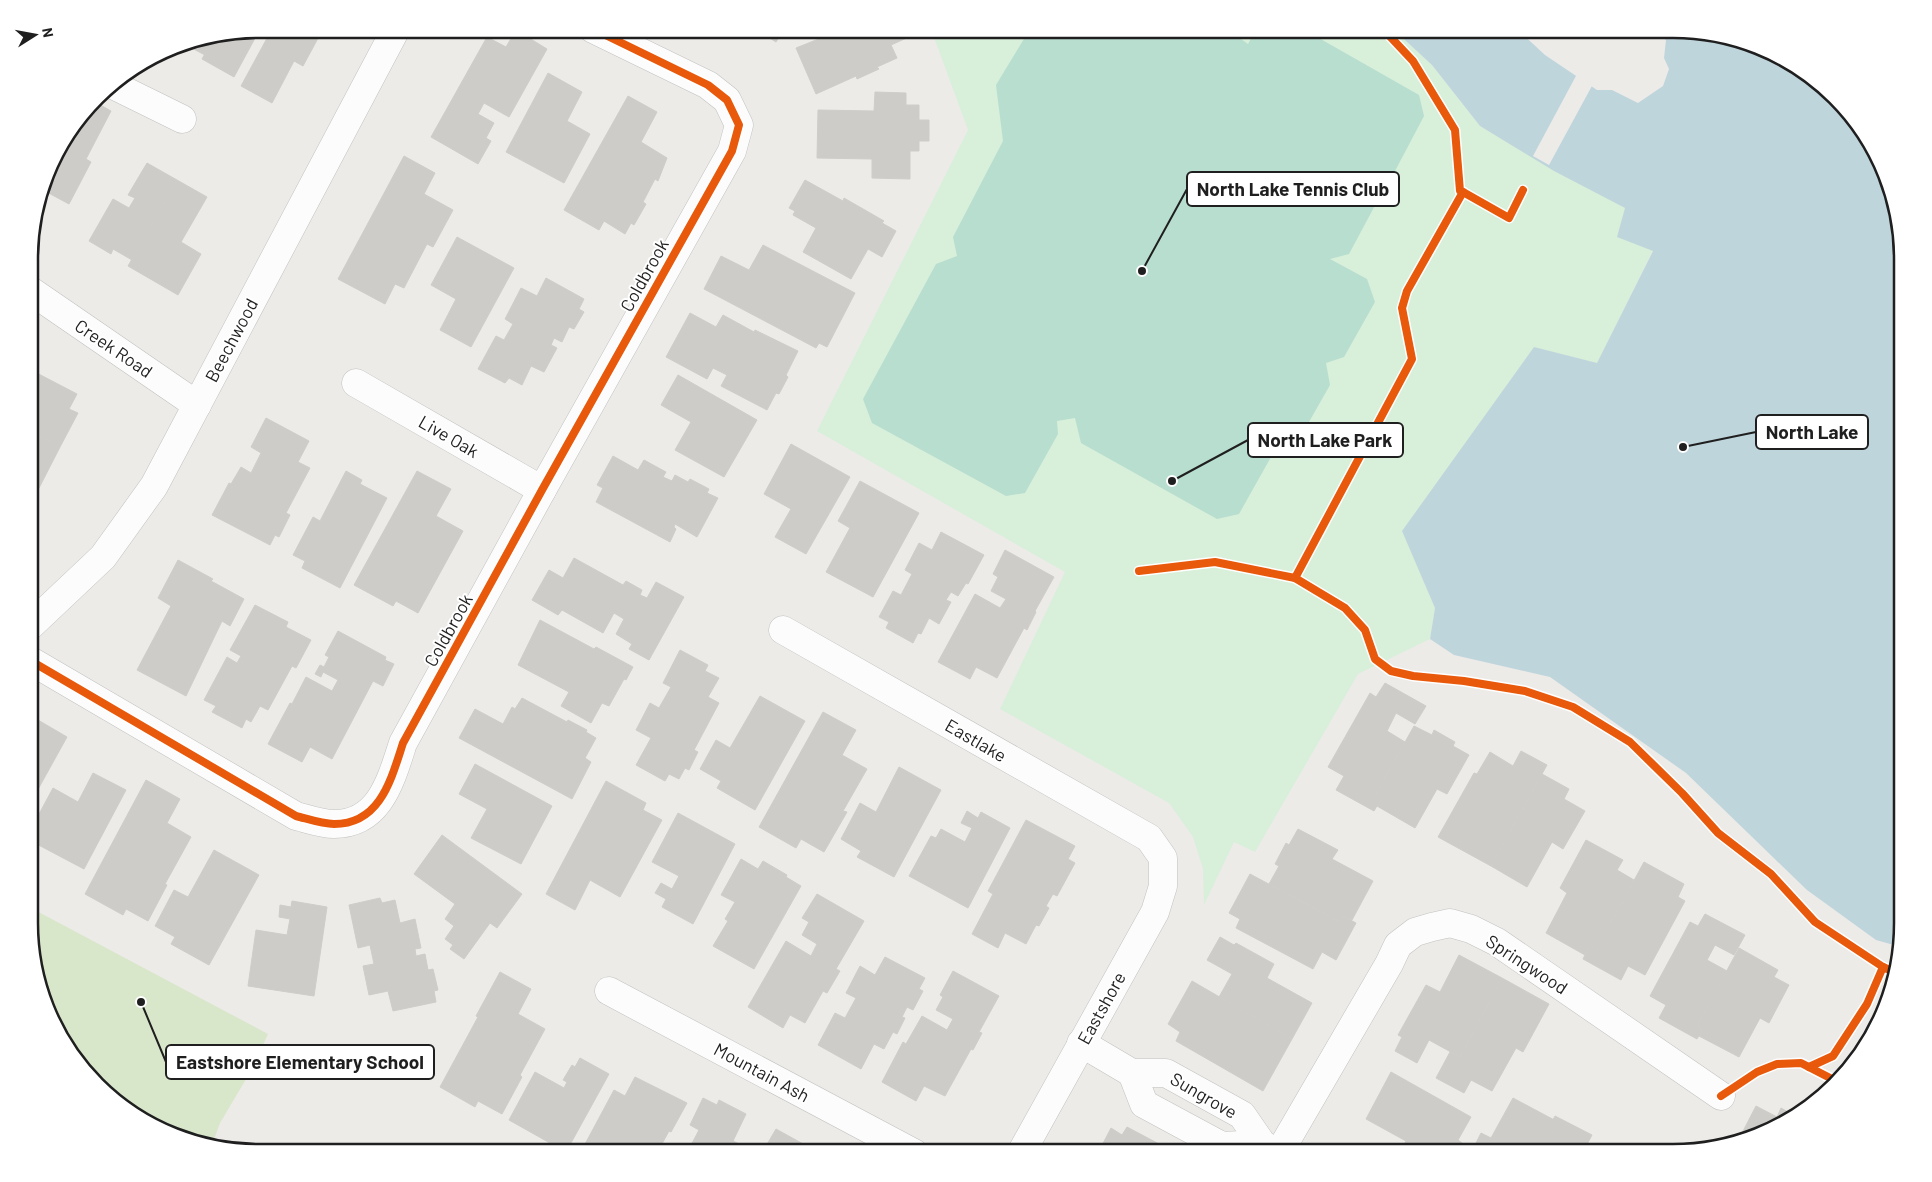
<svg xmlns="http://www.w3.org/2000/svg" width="1932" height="1182" viewBox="0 0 1932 1182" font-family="Barlow,sans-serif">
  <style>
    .grass { fill: #d8e6ca }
    .park { fill: #d8efda }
    .pitch { fill: #b8ded0 }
    .water { fill: #bfd5dc }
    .pier { fill: #ecebe8 }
    .building { fill: #cdccc9; stroke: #cfcdc9 }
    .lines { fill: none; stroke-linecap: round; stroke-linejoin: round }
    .minor-casing { stroke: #c2c2c0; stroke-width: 29 }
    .minor { stroke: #fcfcfc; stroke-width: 28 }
    .cycleway-casing { stroke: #fff; stroke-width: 11 }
    .cycleway { stroke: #e8590c; stroke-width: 8 }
    .labels { text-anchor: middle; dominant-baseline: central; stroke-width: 4; stroke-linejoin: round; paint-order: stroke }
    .street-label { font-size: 18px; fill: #1f1f1f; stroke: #fff }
    .rim { fill: none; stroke: #1f1f1f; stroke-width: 2.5 }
    .leader { fill: none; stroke: #1f1f1f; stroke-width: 2 }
    .callout-dot { fill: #1f1f1f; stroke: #fff; stroke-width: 2 }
    .callout { fill: #fff; stroke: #1f1f1f; stroke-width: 2 }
    .callout-label { font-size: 19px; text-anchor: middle; font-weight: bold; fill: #1f1f1f }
  </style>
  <rect width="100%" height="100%" fill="#ecebe8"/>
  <polygon class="grass" points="31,908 268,1034 252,1069 220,1123 212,1145 185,1141 131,1115 67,1051 31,953"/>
  <polygon class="park" points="931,29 1393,29 1432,65 1480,126 1625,208 1653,250 1597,364 1403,531 1435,608 1430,639 1358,674 1255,852 1234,842 1204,905 1203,869 1193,837 1169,803 1000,709 1065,572 817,431 968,130"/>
  <polygon class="pitch" points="1046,29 1237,29 1241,39 1248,44 1256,29 1303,29 1419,95 1424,116 1395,171 1376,177 1379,198 1349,254 1330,259 1367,279 1375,302 1344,357 1326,363 1330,385 1297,443 1277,446 1267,441 1271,457 1239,514 1217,519 1081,443 1075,418 1057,421 1058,434 1025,493 1006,496 872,423 863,399 936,264 957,256 953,237 1003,141 996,85 1027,34"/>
  <polygon class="water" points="1393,29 1517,29 1545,55 1597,90 1612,90 1638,103 1663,86 1669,69 1664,58 1666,40 1651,29 1673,29 1747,41 1801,67 1873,144 1903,244 1903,938 1901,947 1876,940 1807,890 1686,773 1550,677 1454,655 1430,639 1435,608 1402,531 1534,347 1597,363 1653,251 1617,237 1625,208 1554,171 1480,126 1432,65"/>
  <polygon class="pier" points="1577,74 1593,84 1549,165 1533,156"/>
  <g class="building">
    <polygon points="259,29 272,29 269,34 260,29 234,77 202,59 214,38"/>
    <polygon points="272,29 323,29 303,66 294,61 272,103 241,86"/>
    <polygon points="755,29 784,29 776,42"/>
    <polygon points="817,29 908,29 911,36 891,45 897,58 877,67 879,69 857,79 856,76 816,94 796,48 821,38"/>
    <polygon points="516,30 547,49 509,117 484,103 478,114 494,123 486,138 491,141 478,164 431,137 487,37 506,47"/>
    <polygon points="214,38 205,55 184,44"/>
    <polygon points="548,73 582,92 567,121 590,134 564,183 506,152"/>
    <polygon points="875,92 906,93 906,105 919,105 919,120 929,120 929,141 919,141 919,151 910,151 910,179 872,178 872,159 817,158 818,110 874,111"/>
    <polygon points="628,96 657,112 641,142 667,158 658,181 655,179 643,202 646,204 634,225 631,223 625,234 604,221 599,230 564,210"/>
    <polygon points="95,102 111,111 86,159 91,162 69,204 43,190 53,157"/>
    <polygon points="404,156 435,173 424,194 453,210 433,247 427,244 404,288 395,284 385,304 338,279"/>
    <polygon points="147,163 177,180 132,260 113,249 111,254 89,241 113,199 129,208 135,198 128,195"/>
    <polygon points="177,180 207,197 181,242 201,254 178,295 128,266"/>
    <polygon points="805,180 843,201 844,198 884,221 882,223 896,231 882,257 868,249 851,279 803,252 816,228 793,215 795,211 789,208"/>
    <polygon points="457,237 514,268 471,347 440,330 456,299 431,285"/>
    <polygon points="763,245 855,293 827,347 819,343 816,348 704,289 721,256 749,270"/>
    <polygon points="546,278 584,299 579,309 584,312 574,329 569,327 562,342 554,338 551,345 557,348 544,372 531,366 522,385 509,378 505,383 478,369 496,336 504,340 513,324 505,319 521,288 537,296"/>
    <polygon points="690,313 716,327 723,315 754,332 755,330 798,351 786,375 788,377 779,394 776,393 767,410 721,386 727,375 713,368 707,379 666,357"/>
    <polygon points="31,370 77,394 69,409 78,413 60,447 31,431 31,413 35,405 31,403"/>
    <polygon points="678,375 757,420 724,477 675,450 691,422 661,405"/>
    <polygon points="266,418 309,441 298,462 310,468 286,513 290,515 279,537 275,535 270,545 212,515 229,483 231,484 241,467 251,473 261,453 251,447"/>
    <polygon points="31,431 60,447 39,488 31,483"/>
    <polygon points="791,444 850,477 806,554 775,537 791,509 764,494"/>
    <polygon points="613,456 638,470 644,460 666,472 663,477 672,481 675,475 688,482 690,479 709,489 707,493 718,498 697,537 675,524 674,527 676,529 670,542 596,502 603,488 597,485"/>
    <polygon points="346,471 362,480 360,484 387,498 340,588 302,568 305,561 293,555 313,517 320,521"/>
    <polygon points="417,471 451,489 436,516 463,531 418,613 396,601 393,606 354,585"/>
    <polygon points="860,481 919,513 873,597 826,572 850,528 838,521"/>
    <polygon points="31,483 39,488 31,503"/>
    <polygon points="941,532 984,555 968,584 966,583 958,596 951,592 946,600 951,602 939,624 929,618 921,634 918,633 913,643 886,628 889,622 879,617 893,591 901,595 912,574 905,570 919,543 932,550"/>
    <polygon points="1005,550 1054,577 1035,611 1036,612 1027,630 1024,628 997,678 976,667 970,679 938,662 975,594 1000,608 1006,599 991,591 998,577 993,574"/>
    <polygon points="574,558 623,585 626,581 642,590 640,595 647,598 656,582 684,597 649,660 629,649 632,644 616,634 624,619 614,613 603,633 562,610 558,615 532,600 549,570 563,578"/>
    <polygon points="178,560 213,579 211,581 244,599 230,626 222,621 186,696 137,670 171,606 158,598"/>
    <polygon points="255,605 288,622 286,627 311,640 296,668 292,666 268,710 260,706 251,722 246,719 242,728 212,712 216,706 204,700 227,657 237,663 241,656 230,650"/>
    <polygon points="540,620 594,649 596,647 633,667 626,680 624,679 609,706 602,703 591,723 561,706 569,692 518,665"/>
    <polygon points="338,631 386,657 385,660 394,664 383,686 373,681 332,759 310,747 302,762 268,744 290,703 292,704 306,677 332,691 338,680 323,672 321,677 315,674 320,665 324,667 329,657 325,655"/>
    <polygon points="680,650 708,665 705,671 719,678 708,697 719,703 694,750 698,752 689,770 685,768 679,779 669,774 665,781 636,765 651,738 636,730 650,703 659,708 671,687 663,683"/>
    <polygon points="1385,683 1426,706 1415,724 1396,713 1387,731 1405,742 1376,794 1382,797 1374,811 1336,790 1344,776 1328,767 1370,693 1376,697"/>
    <polygon points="760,696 805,721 755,810 717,788 721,781 700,769 716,740 730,748"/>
    <polygon points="522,698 567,722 568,720 587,730 586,732 596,738 585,758 591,762 572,799 459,738 475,709 503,724 512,707 515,709"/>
    <polygon points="823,712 856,730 842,755 867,769 843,811 847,812 824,852 801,839 796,848 759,827"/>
    <polygon points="38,720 67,737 31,802 31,733"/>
    <polygon points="1414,726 1432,735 1434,730 1455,742 1453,746 1469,755 1447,794 1437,789 1415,828 1377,806 1382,797 1376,794"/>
    <polygon points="1521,751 1547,765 1491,866 1438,837 1474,773 1477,774 1490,752 1513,766"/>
    <polygon points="475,764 552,806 521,864 471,838 487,809 459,794"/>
    <polygon points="899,767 941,790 894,877 857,857 861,851 841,839 860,803 876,812"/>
    <polygon points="93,773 126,790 84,869 31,841 31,829 53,788 78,802"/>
    <polygon points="1542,774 1569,789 1564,799 1585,811 1563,849 1552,842 1527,887 1491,866"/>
    <polygon points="146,780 180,799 167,823 191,837 165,884 167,885 148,921 126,909 123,915 85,894"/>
    <polygon points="606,781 646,803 643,810 662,820 620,897 590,880 575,910 546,894"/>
    <polygon points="967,811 978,818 981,812 1010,828 968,908 909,876 931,836 936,838 941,829 965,842 972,828 961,823"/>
    <polygon points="678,813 735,844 693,924 662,907 666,899 655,893 661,883 672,889 679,876 652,862"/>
    <polygon points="1026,820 1075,846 1068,859 1075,863 1057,896 1053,894 1046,906 1049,908 1039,926 1036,925 1026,944 1005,933 998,948 972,934 993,894 988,891"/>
    <polygon points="1298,829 1338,850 1332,859 1373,881 1352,920 1343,916 1340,922 1269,884 1279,866 1275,864 1286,843 1289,845"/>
    <polygon points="442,835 522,894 497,928 490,923 464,959 450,949 453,945 445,939 454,926 445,919 455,904 414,874"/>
    <polygon points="1586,840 1623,860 1617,870 1634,880 1597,949 1590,945 1585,955 1546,933 1567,893 1560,888"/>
    <polygon points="214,850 259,875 209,965 171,944 175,937 155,926 174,890 188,897"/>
    <polygon points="741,859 758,869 763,861 787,875 786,877 801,886 754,969 713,946 728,921 725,919 735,902 721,895"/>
    <polygon points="1644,862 1684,884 1678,897 1685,901 1645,975 1628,966 1621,980 1583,959 1590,945 1597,949"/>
    <polygon points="1250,874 1340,922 1343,916 1356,923 1336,960 1322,952 1313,969 1236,928 1240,919 1229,913"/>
    <polygon points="817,894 864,921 836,969 840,971 827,993 823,991 805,1023 790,1015 783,1028 748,1007 786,941 811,956 817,944 802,935 809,922 802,918"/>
    <polygon points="380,898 382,903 395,900 400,923 415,919 421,948 415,949 416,956 425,954 428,970 433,969 438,990 434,991 436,1002 393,1011 388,991 369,995 363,966 374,964 370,945 358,948 349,905"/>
    <polygon points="292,901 327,907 314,996 248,986 256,930 287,935 290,919 279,917 280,905 291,907"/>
    <polygon points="1705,914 1745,935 1734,955 1715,945 1707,960 1727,971 1697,1026 1702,1030 1697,1039 1659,1018 1666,1005 1650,996 1690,922 1698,926"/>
    <polygon points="1220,937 1234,945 1236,943 1274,964 1267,978 1312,1003 1292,1039 1219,997 1232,974 1207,960"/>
    <polygon points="1739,948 1778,970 1774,977 1789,985 1769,1023 1760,1018 1739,1057 1699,1036 1702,1030 1697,1026"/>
    <polygon points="1459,955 1502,978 1460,1057 1429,1040 1417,1063 1395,1051 1402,1037 1398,1035 1426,985 1440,992"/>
    <polygon points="885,957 925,978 919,989 923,991 913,1010 907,1007 902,1017 905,1018 897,1034 893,1032 884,1049 874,1044 861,1069 818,1045 835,1013 845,1018 856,998 846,993 860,966 875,975"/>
    <polygon points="953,971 999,996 979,1032 982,1033 973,1050 971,1049 945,1096 924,1086 916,1101 882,1082 903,1042 906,1044 922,1016 947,1030 953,1019 936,1010 943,997 940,995"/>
    <polygon points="500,972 531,989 518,1014 545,1029 520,1075 522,1077 502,1114 478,1101 475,1107 440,1087 478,1017 476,1016"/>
    <polygon points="1502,978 1549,1004 1523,1052 1516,1048 1492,1091 1471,1080 1464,1093 1436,1078 1450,1052 1460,1057"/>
    <polygon points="1192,981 1292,1039 1263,1091 1176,1041 1180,1032 1168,1024"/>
    <polygon points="580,1058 609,1074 566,1152 509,1120 535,1072 564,1088 567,1082 563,1080 572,1065 575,1067"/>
    <polygon points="1391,1072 1471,1117 1458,1140 1462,1143 1456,1153 1407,1153 1401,1150 1406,1141 1366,1119"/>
    <polygon points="635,1077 687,1103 671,1132 669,1131 657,1153 596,1153 584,1146 614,1090 625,1096"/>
    <polygon points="703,1098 717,1105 719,1100 746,1114 733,1141 745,1147 742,1153 672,1153 677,1145 688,1151 699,1130 690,1125"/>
    <polygon points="1513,1098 1558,1122 1541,1153 1471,1153 1481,1133 1491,1138"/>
    <polygon points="1756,1106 1777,1117 1781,1108 1795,1116 1788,1122 1740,1137"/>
    <polygon points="1555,1116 1592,1135 1584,1150 1589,1153 1541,1153 1558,1122 1553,1120"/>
    <polygon points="1127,1127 1176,1153 1098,1153 1111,1128 1122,1135"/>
    <polygon points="776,1129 805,1145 801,1153 762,1153"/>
  </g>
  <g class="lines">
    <g class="minor-casing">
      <g id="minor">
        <polyline points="111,84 182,119"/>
        <polyline points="31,291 197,405"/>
        <polyline points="356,383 542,490"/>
        <polyline points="31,625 103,557 154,486 396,29"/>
        <polyline points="783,630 1149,838 1163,858 1163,886 1155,912 1021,1153"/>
        <path d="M31 661 296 816C308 819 322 824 334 824 380 824 391 780 403 743L542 490 732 151 739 125 727 100 708 85 593 29"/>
        <polyline points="609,991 914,1153"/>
        <polyline points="1081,1043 1132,1073 1166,1073 1242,1115 1262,1144 1276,1153"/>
        <polyline points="1132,1073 1144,1104 1222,1146 1262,1144"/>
        <polyline points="1279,1153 1389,964 1398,945 1415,932 1432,927 1450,923 1471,929 1497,942 1721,1096"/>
      </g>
    </g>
    <use href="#minor" class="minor"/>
    <g class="cycleway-casing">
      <g id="cycleway">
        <polyline points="1383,29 1413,61 1455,130 1460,191 1463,192"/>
        <polyline points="1139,571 1215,562 1295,578 1345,608 1365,630 1375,659 1391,671 1413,676 1464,681 1525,691 1573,707 1630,742 1682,793 1718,833 1771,874 1815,922 1883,967 1896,973"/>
        <polyline points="1295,578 1412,359 1402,308 1407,291 1463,192 1509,218 1523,190"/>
        <path d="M31 661 296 816C308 819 322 824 334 824 380 824 391 780 403 743L542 490 732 151 739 125 727 100 708 85 593 29"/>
        <polyline points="1809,1067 1833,1056 1867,1004 1883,967"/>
        <polyline points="1721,1096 1757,1072 1777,1064 1801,1063 1834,1080"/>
      </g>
    </g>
    <use href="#cycleway" class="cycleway"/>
  </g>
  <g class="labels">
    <g class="street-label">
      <text transform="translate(644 275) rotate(-61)">Coldbrook</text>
      <text transform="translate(231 340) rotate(-62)">Beechwood</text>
      <text transform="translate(114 348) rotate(34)">Creek Road</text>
      <text transform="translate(449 436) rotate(30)">Live Oak</text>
      <text transform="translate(448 630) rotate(-61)">Coldbrook</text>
      <text transform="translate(976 740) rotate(30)">Eastlake</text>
      <text transform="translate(1527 964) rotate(33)">Springwood</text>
      <text transform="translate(1101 1008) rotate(-61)">Eastshore</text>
      <text transform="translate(762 1072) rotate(28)">Mountain Ash</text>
      <text transform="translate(1204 1095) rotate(30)">Sungrove</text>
    </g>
  </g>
  <path d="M0 0H1932V1182H0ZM259 38H1673A221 221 0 0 1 1894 259V923A221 221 0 0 1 1673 1144H259A221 221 0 0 1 38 923V259A221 221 0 0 1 259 38Z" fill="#fff" fill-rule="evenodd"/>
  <path class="rim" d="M259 38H1673A221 221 0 0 1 1894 259V923A221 221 0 0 1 1673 1144H259A221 221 0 0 1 38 923V259A221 221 0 0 1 259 38Z"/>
  <path class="leader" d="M1142 271L1187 189M1683 447L1756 432M1172 481L1248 440M141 1002L166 1062"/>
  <g class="callout-dot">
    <circle cx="1142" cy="271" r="5"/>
    <circle cx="1683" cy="447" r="5"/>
    <circle cx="1172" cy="481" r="5"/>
    <circle cx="141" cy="1002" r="5"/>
  </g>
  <g class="callout">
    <rect x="1187" y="172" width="212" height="34" rx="5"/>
    <rect x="1756" y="415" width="112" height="34" rx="5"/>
    <rect x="1248" y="423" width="155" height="34" rx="5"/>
    <rect x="166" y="1045" width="268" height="34" rx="5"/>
  </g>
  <g class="callout-label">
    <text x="1293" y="196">North Lake Tennis Club</text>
    <text x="1812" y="439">North Lake</text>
    <text x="1325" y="447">North Lake Park</text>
    <text x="300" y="1069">Eastshore Elementary School</text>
  </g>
  <g transform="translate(35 35) rotate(79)" stroke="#ffffff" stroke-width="4" paint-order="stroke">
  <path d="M0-4L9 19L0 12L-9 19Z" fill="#1f1f1f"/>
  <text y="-8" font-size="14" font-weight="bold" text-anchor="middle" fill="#1f1f1f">N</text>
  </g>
</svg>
